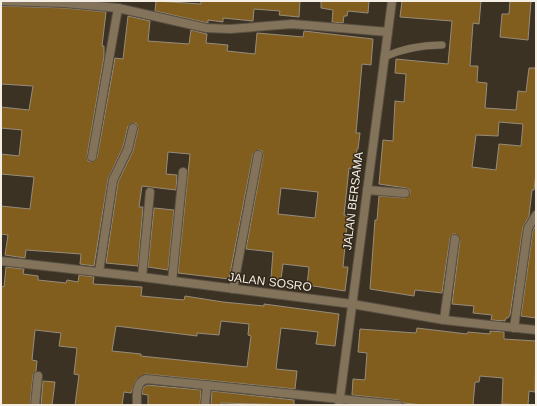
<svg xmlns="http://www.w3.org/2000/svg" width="537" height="406" viewBox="0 0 537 406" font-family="Helvetica,sans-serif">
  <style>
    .building { fill: #815e1e; stroke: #978c7b; fill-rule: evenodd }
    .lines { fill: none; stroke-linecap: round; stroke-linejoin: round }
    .service-casing { stroke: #595043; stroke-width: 8 }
    .minor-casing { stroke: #595043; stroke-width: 10 }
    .service { stroke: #82735a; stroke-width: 7 }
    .minor { stroke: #82735a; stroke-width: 8 }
    .labels { text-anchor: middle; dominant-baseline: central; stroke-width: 3; stroke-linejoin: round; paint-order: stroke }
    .street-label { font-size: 12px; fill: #f4eee5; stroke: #32281a }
  </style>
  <rect width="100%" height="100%" fill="#3c3224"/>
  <g class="building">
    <polygon points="156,1 201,4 201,1 300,1 299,17 279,15 280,11 254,9 253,21 223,18 223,22 208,20 208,23 155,11"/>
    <polygon points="321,1 369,1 368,13 348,11 347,16 344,16 343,23 332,22 333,10 321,8"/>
    <path d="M402 1H481L479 24 473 23 470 66H478L477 82 487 83 485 108 516 110 518 91 526 92 529 68H536V173L534 190H532L529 216 523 227 510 315 508 318H506L505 321 491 320 492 315 473 313 474 306 452 304 460 240 456 234H453L450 238 442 293 415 290 414 296 370 289 375 220H377L379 196 405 198 410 194V190L406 188 379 184 383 140 393 141 395 101 404 102 406 74 395 73 396 59 448 64 452 21 400 17ZM499 122 523 124 521 146 499 144 496 170 472 167 476 135 498 136Z"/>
    <polygon points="510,1 531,1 528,40 500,37 502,14 509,14"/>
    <path d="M1 6 65 8 106 12 102 46H104V57L87 156 88 161 91 162 97 158 115 58 123 59 128 16 150 21 148 41 189 44 191 30 207 34 206 43 228 45 227 51 255 54 257 33 303 37 304 31 373 39 371 65 362 64 356 133H360L358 149H357L355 169 349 168 344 215H348L343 267H348L345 291 307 285 309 267 283 264 281 279 271 278 273 252 246 249 263 156 262 151 259 150 253 154 229 279 178 273 190 154 168 152 166 174 177 175 176 190 142 186 139 207H143L138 266 106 263 118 182 133 151 138 129 137 124 134 123 128 126 123 147 108 179 94 266 80 264 81 254 26 250 25 258 5 255 8 235 1 234V206L30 209 34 177 1 174V154L19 156 22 130 1 128V107L29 110 33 86 1 84ZM281 188 318 192 315 218 278 214Z"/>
    <polygon points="154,208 174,210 168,270 148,267"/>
    <polygon points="536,225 536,318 521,316 533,230"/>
    <path d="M6 267 24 269 23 274 38 276V280L66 283 67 280 78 282 79 275 94 277 93 284 142 287 141 296 184 300 185 296 223 302 264 306V304L339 314 335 346 316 344 318 332 281 328 276 369 297 371 295 389 146 374 136 380 131 393 124 392 122 405H75L79 375 74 374 77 348 59 346 61 333 35 330 32 360 37 361 36 371 33 375 30 405H1V286L4 287ZM221 321 249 324 248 335 251 336 247 367 141 356V354L112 351 116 326 197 336V333L219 335Z"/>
    <polygon points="417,328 467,334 468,332 490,334 490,331 504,332 504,339 536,341 535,392 529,391 528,405 502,404 503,378 480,376 479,382 475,382 473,405 424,405 403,403 399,400 352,395 353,379 365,380 367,353 358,352 360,329 416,333"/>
    <polygon points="43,381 55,382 52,405 41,405"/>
    <polygon points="147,385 201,390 200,405 148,405 148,395 142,394 143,388"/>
    <polygon points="212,391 294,400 294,405 221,403 221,405 211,405"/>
  </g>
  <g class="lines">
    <g class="service-casing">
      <path id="service" d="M384 57C404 48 421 45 442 45"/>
    </g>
    <g class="minor-casing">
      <g id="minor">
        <polyline points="1,1 65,3 118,8 206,28 230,29 292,24 388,32"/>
        <polyline points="92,157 118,8"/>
        <polyline points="367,190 405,193"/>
        <polyline points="1,261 142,277 352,304 444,320 536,330"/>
        <polyline points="99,272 113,180 128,149 133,128"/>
        <polyline points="142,277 150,192"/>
        <polyline points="172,281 183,172"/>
        <polyline points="233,289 258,155"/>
        <polyline points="444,320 455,239"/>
        <polyline points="514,328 528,228 536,215"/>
        <polyline points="35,405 38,376"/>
        <path d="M137 405C137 395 135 383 146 379L398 405"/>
        <polyline points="205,405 207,385"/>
        <polyline points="339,405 392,1"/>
      </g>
    </g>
    <use href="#service" class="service"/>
    <use href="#minor" class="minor"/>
  </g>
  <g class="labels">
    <g class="street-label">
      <text transform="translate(353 201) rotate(-83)">JALAN BERSAMA</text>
      <text transform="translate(270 282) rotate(7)">JALAN SOSRO</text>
    </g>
  </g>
  <rect width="537" height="406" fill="none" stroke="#f4eee5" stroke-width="4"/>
</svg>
